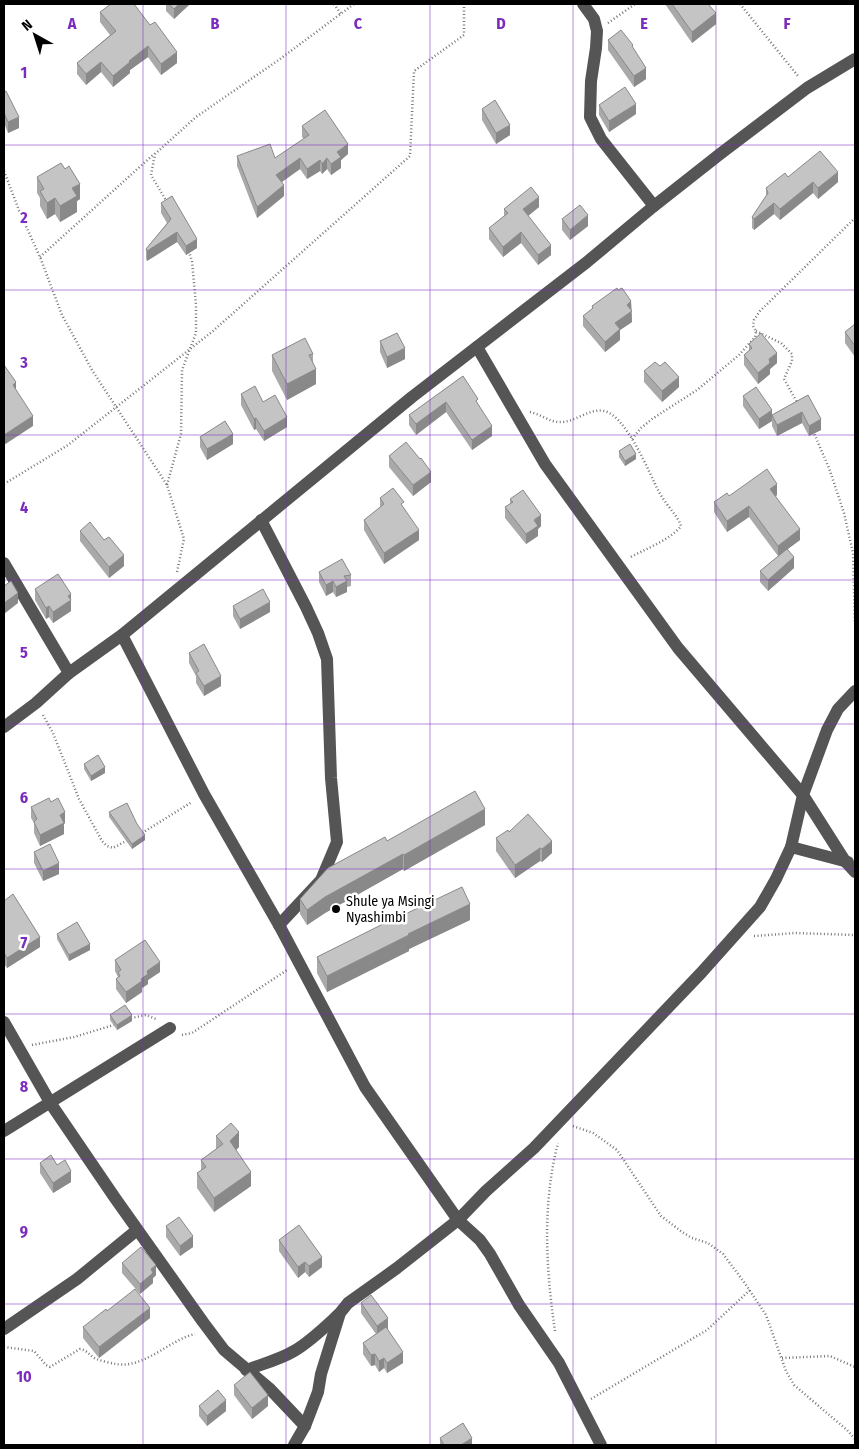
<svg xmlns="http://www.w3.org/2000/svg" width="859" height="1449" viewBox="0 0 859 1449" font-family="'Fira Sans Condensed',sans-serif">
  <style>
    .lines { fill: none; stroke-linecap: round; stroke-linejoin: round }
    .path { stroke: #777; stroke-width: 2.5; stroke-dasharray: 1 2.5; stroke-linecap: butt }
    .minor { stroke: #555; stroke-width: 12 }
    .wall { fill: #a9a9a9 }
    .shaded-wall { fill: #898989 }
    .building { fill: #c4c4c4; stroke: #898989 }
    .grid { fill: none; stroke: #7b2cbf; stroke-width: 1; stroke-opacity: 0.55 }
    .poi-dot { fill: #000; stroke: #fff; stroke-width: 2 }
    .labels { text-anchor: middle; dominant-baseline: central; stroke-width: 5; stroke-linejoin: round; paint-order: stroke }
    .poi-label { font-size: 14px; fill: #000; stroke: #fff; text-anchor: start }
    .grid-label { font-size: 16px; text-anchor: middle; font-weight: bold; fill: #7b2cbf; stroke: #fff; stroke-width: 5; stroke-linejoin: round; paint-order: stroke }
  </style>
  <rect width="100%" height="100%" fill="#fff"/>
  <g class="lines">
    <g class="path">
      <polyline points="334,4 341,14"/>
      <polyline points="740,4 798,76"/>
      <polyline points="608,23 635,4"/>
      <polyline points="4,171 20,213 40,257 62,315 92,370 167,485 184,539 177,572"/>
      <polyline points="167,202 151,175 155,154 196,117 280,59 354,4"/>
      <polyline points="40,257 154,154"/>
      <polyline points="756,331 781,343 792,354 792,361 784,379 798,404"/>
      <path d="M530 412C540 414 550 422 559 422 575 423 588 408 604 411 627 416 649 473 659 492 665 503 673 511 679 521L681 526C672 539 643 550 629 558"/>
      <polyline points="813,431 829,468 844,513 853,553 855,624"/>
      <polyline points="632,439 641,428 652,419 697,390 739,355 755,337 756,331 753,326 754,320 760,311 855,218"/>
      <polyline points="4,484 68,445 213,331 410,156 414,71 464,35 464,4"/>
      <polyline points="167,485 181,434 182,370 196,333 196,305 192,261 189,252"/>
      <polyline points="43,715 53,733 79,799 102,841 107,846 113,848 128,840"/>
      <polyline points="142,833 192,802"/>
      <polyline points="754,936 795,933 855,935"/>
      <polyline points="131,1018 146,1015 156,1019"/>
      <polyline points="182,1035 192,1033 287,970"/>
      <polyline points="32,1045 74,1037 117,1024"/>
      <polyline points="573,1126 593,1133 617,1150 661,1216 682,1232 692,1238 708,1243 723,1254 744,1282 766,1315 786,1371 794,1385 847,1430 855,1439"/>
      <path d="M555 1331C546 1270 542 1204 558 1143"/>
      <path d="M4 1347 34 1351 46 1365 50 1367 80 1349C87 1350 90 1356 96 1359 102 1361 110 1363 116 1364 144 1369 169 1340 195 1334"/>
      <polyline points="782,1358 830,1356 855,1367"/>
      <polyline points="591,1399 707,1330 750,1290"/>
    </g>
    <g class="minor">
      <polyline points="583,4 594,19 597,31 596,48 591,81 590,117 601,139 654,206"/>
      <polyline points="477,347 545,464 678,648 803,795 845,861 855,872"/>
      <polyline points="261,520 306,607 318,633 327,659 331,778 337,842 321,880 279,925"/>
      <polyline points="4,563 69,673"/>
      <polyline points="122,635 204,794 279,925 365,1087 458,1220 480,1240 490,1254 519,1305 559,1363 601,1445"/>
      <polyline points="4,727 36,703 69,673 122,635 412,397 587,262 654,206 720,154 807,88 855,59"/>
      <polyline points="791,847 848,862"/>
      <polyline points="4,1022 51,1104 115,1198 203,1322 224,1350 269,1388 305,1426"/>
      <polyline points="4,1131 170,1028"/>
      <polyline points="4,1329 77,1279 137,1230"/>
      <path d="M246 1370C262 1364 279 1360 294 1351 311 1341 325 1327 339 1314"/>
      <polyline points="294,1445 305,1426 318,1392 321,1374 340,1313 348,1303 397,1268 458,1220 486,1191 534,1148 701,973 760,907 776,879 791,847 803,795 827,730 838,709 855,691"/>
    </g>
  </g>
  <g class="wall">
    <polygon points="166,4 190,4 174,19 166,11"/>
    <polygon points="665,4 708,4 716,24 692,43"/>
    <polygon points="100,12 177,63 161,75 148,57 130,70 130,73 113,87 101,72 86,85 77,74 77,63 110,35 100,22"/>
    <polygon points="608,40 646,79 634,87 608,50"/>
    <polygon points="4,92 19,128 8,133 4,123"/>
    <polygon points="599,105 636,114 609,132 599,115"/>
    <polygon points="482,109 510,135 496,144 482,120"/>
    <polygon points="302,126 348,154 341,160 341,168 331,175 327,169 322,174 320,171 307,179 300,169 282,182 284,196 257,218 237,166 237,156 275,158 304,139 302,137"/>
    <polygon points="37,177 80,199 77,201 77,212 60,222 55,214 47,219 40,206 40,198 37,193"/>
    <polygon points="788,177 838,182 818,199 813,193 780,220 774,214 754,230 752,228 752,217 766,196 766,188"/>
    <polygon points="161,203 197,248 186,255 177,242 147,261 146,259 146,249 167,223 161,213"/>
    <polygon points="539,207 528,216 551,255 538,265 521,243 503,257 489,239 489,228 504,216 504,209"/>
    <polygon points="562,219 588,226 570,240 562,230"/>
    <polygon points="618,290 631,301 632,322 620,330 620,340 605,352 583,326 583,316 592,309 592,306"/>
    <polygon points="855,324 855,357 845,343 845,332"/>
    <polygon points="380,341 405,359 387,368 380,352"/>
    <polygon points="749,344 777,363 770,369 770,374 758,384 744,365 744,355 749,351"/>
    <polygon points="313,354 313,362 316,384 287,400 272,371 272,355"/>
    <polygon points="660,366 679,387 662,402 644,382 644,371"/>
    <polygon points="463,376 478,405 492,436 472,450 446,412 416,435 409,425 409,415"/>
    <polygon points="241,394 263,402 287,427 264,441 256,429 254,430 241,405"/>
    <polygon points="808,395 821,430 809,436 802,423 777,436 772,426 772,415"/>
    <polygon points="743,396 772,421 759,429 743,406"/>
    <polygon points="200,437 233,444 207,460 200,447"/>
    <polygon points="619,451 636,459 625,466 619,457"/>
    <polygon points="389,456 431,482 413,496 389,467"/>
    <polygon points="777,495 776,496 800,540 788,549 794,568 768,591 760,582 760,571 778,556 749,517 727,532 714,512 714,502 729,496"/>
    <polygon points="380,498 404,508 419,540 384,564 364,530 364,520 380,508"/>
    <polygon points="510,499 541,526 538,529 538,536 526,544 505,518 505,507 510,504"/>
    <polygon points="80,531 124,566 109,578 80,541"/>
    <polygon points="319,572 351,575 351,586 347,587 347,592 336,597 333,592 326,596 319,582"/>
    <polygon points="35,589 71,605 71,611 53,623 49,617 46,619 35,600"/>
    <polygon points="233,606 270,612 240,629 233,616"/>
    <polygon points="189,653 221,686 204,696 196,683 196,676 189,663"/>
    <polygon points="84,764 105,773 91,781 84,769"/>
    <polygon points="51,802 65,823 64,824 64,834 40,846 34,833 34,823 31,818 31,807"/>
    <polygon points="109,812 145,840 132,849 109,817"/>
    <polygon points="485,825 404,871 403,869 325,913 307,925 300,914 300,899 387,841"/>
    <polygon points="509,832 552,853 542,862 540,861 515,878 496,851 496,838"/>
    <polygon points="34,852 59,874 43,881 34,863"/>
    <polygon points="4,901 40,947 7,968 4,964"/>
    <polygon points="399,917 470,920 409,949 409,951 327,992 317,973 317,957"/>
    <polygon points="57,934 90,950 69,961 57,939"/>
    <polygon points="115,960 160,972 148,980 148,984 142,988 142,992 126,1003 116,989 116,979 118,977 115,971"/>
    <polygon points="110,1015 132,1021 117,1030 110,1020"/>
    <polygon points="216,1136 239,1147 236,1150 251,1186 214,1212 197,1188 197,1173 201,1171 201,1160 216,1149"/>
    <polygon points="40,1163 57,1165 71,1182 53,1193 40,1173"/>
    <polygon points="166,1226 193,1247 180,1256 166,1237"/>
    <polygon points="279,1240 322,1267 309,1277 305,1272 298,1278 279,1251"/>
    <polygon points="122,1263 156,1275 153,1278 153,1283 140,1294 122,1273"/>
    <polygon points="361,1303 388,1329 387,1329 403,1363 387,1373 384,1368 379,1372 375,1365 371,1366 363,1354 363,1343 376,1334 361,1313"/>
    <polygon points="107,1311 150,1318 99,1358 83,1338 83,1327"/>
    <polygon points="234,1385 268,1406 252,1419 234,1395"/>
    <polygon points="199,1406 226,1411 207,1426 199,1416"/>
    <polygon points="440,1438 472,1445 440,1445"/>
  </g>
  <g class="shaded-wall">
    <polygon points="179,4 190,4 174,19 174,9"/>
    <polygon points="716,13 716,24 692,43 692,32"/>
    <polygon points="148,46 148,57 130,70 130,73 113,87 113,76 129,61"/>
    <polygon points="177,52 177,63 161,75 161,64"/>
    <polygon points="101,62 101,72 86,85 86,74"/>
    <polygon points="646,68 646,79 634,87 634,76"/>
    <polygon points="636,104 636,114 609,132 609,121"/>
    <polygon points="19,117 19,128 8,133 8,122"/>
    <polygon points="510,125 510,135 496,144 496,133"/>
    <polygon points="348,144 348,154 341,160 341,168 331,175 331,164 337,152"/>
    <polygon points="300,158 300,169 276,186 276,175"/>
    <polygon points="327,158 327,169 322,174 322,164"/>
    <polygon points="320,160 320,171 307,179 307,169"/>
    <polygon points="838,172 838,182 818,199 818,188"/>
    <polygon points="813,182 813,193 780,220 780,209"/>
    <polygon points="80,184 80,199 77,201 77,212 60,222 60,206 72,188"/>
    <polygon points="284,185 284,196 257,218 257,207"/>
    <polygon points="539,197 539,207 523,220 523,209"/>
    <polygon points="55,198 55,214 47,219 47,203"/>
    <polygon points="774,203 774,214 754,230 754,219"/>
    <polygon points="588,215 588,226 570,240 570,230"/>
    <polygon points="177,232 177,242 147,261 147,251"/>
    <polygon points="521,232 521,243 503,257 503,247"/>
    <polygon points="197,239 197,248 186,255 186,246"/>
    <polygon points="551,245 551,255 538,265 538,255"/>
    <polygon points="631,301 632,322 620,330 620,340 605,352 605,342 615,323 627,305"/>
    <polygon points="405,348 405,359 387,368 387,357"/>
    <polygon points="777,353 777,363 770,369 770,374 758,384 758,373 769,359"/>
    <polygon points="316,369 316,384 287,400 287,384"/>
    <polygon points="679,377 679,387 662,402 662,391"/>
    <polygon points="16,382 16,393 13,385"/>
    <polygon points="446,402 446,412 416,435 416,424"/>
    <polygon points="772,410 772,421 759,429 759,419"/>
    <polygon points="802,412 802,423 777,436 777,425"/>
    <polygon points="33,416 33,426 4,445 4,435"/>
    <polygon points="287,417 287,427 264,441 264,431"/>
    <polygon points="256,418 256,429 254,430 254,419"/>
    <polygon points="821,419 821,430 809,436 809,426"/>
    <polygon points="492,426 492,436 472,450 472,440"/>
    <polygon points="233,434 233,444 207,460 207,449"/>
    <polygon points="636,454 636,459 625,466 625,461"/>
    <polygon points="431,472 431,482 413,496 413,485"/>
    <polygon points="777,484 777,495 770,500 770,489"/>
    <polygon points="749,506 749,517 727,532 727,521"/>
    <polygon points="541,515 541,526 538,529 538,536 526,544 526,534 534,520"/>
    <polygon points="800,529 800,540 778,556 778,546"/>
    <polygon points="419,530 419,540 384,564 384,553"/>
    <polygon points="124,555 124,566 109,578 109,567"/>
    <polygon points="794,557 794,568 768,591 768,580"/>
    <polygon points="333,581 333,592 326,596 326,585"/>
    <polygon points="347,581 347,592 336,597 336,587"/>
    <polygon points="18,593 18,603 4,614 4,603"/>
    <polygon points="71,594 71,611 53,623 53,612 68,596"/>
    <polygon points="270,602 270,612 240,629 240,619"/>
    <polygon points="49,606 49,617 46,619 46,608"/>
    <polygon points="221,676 221,686 204,696 204,686"/>
    <polygon points="105,767 105,773 91,781 91,776"/>
    <polygon points="485,809 485,825 404,871 404,855"/>
    <polygon points="65,812 65,823 64,824 64,834 40,846 40,835 60,815"/>
    <polygon points="145,835 145,840 132,849 132,844"/>
    <polygon points="552,841 552,853 542,862 542,849"/>
    <polygon points="540,848 540,861 515,878 515,865"/>
    <polygon points="403,854 403,869 325,913 307,925 307,910 325,897"/>
    <polygon points="59,863 59,874 43,881 43,871"/>
    <polygon points="470,904 470,920 409,949 409,951 327,992 327,976 408,934"/>
    <polygon points="40,937 40,947 7,968 7,958"/>
    <polygon points="90,944 90,950 69,961 69,955"/>
    <polygon points="160,962 160,972 148,980 148,984 142,988 142,992 126,1003 126,992 141,979 147,971"/>
    <polygon points="132,1015 132,1021 117,1030 117,1025"/>
    <polygon points="239,1132 239,1147 230,1156 230,1141"/>
    <polygon points="71,1171 71,1182 53,1193 53,1183"/>
    <polygon points="251,1172 251,1186 214,1212 214,1198"/>
    <polygon points="193,1236 193,1247 180,1256 180,1246"/>
    <polygon points="322,1257 322,1267 309,1277 309,1266"/>
    <polygon points="305,1262 305,1272 298,1278 298,1267"/>
    <polygon points="156,1265 156,1275 153,1278 153,1283 140,1294 140,1284 151,1269"/>
    <polygon points="150,1308 150,1318 99,1358 99,1347"/>
    <polygon points="388,1318 388,1329 377,1336 377,1326"/>
    <polygon points="403,1352 403,1363 387,1373 387,1363"/>
    <polygon points="375,1354 375,1365 371,1366 371,1355"/>
    <polygon points="384,1358 384,1368 379,1372 379,1361"/>
    <polygon points="268,1395 268,1406 252,1419 252,1408"/>
    <polygon points="226,1400 226,1411 207,1426 207,1416"/>
    <polygon points="472,1438 472,1445 461,1445"/>
  </g>
  <g class="building">
    <polygon points="111,4 134,4 150,25 155,22 177,52 161,64 148,46 129,61 130,62 113,76 101,62 86,74 77,63 116,31 100,12"/>
    <polygon points="169,4 179,4 174,9"/>
    <polygon points="672,4 708,4 716,13 692,32"/>
    <polygon points="621,30 633,45 632,46 646,68 634,76 608,40"/>
    <polygon points="625,87 636,104 609,121 599,105"/>
    <polygon points="6,91 19,117 8,122 4,113 4,92"/>
    <polygon points="495,100 510,125 496,133 482,109"/>
    <polygon points="325,110 348,144 337,152 341,157 331,164 327,158 322,164 320,160 307,169 300,158 276,175 284,185 257,207 237,156 270,144 275,158 309,135 302,126"/>
    <polygon points="820,151 838,172 818,188 813,182 780,209 774,203 754,219 752,217 768,193 766,188 785,173 788,177"/>
    <polygon points="61,163 65,169 69,166 80,184 72,188 77,196 60,206 55,198 47,203 40,191 44,189 37,177"/>
    <polygon points="531,187 539,197 523,209 551,245 538,255 521,232 503,247 489,228 508,213 504,209"/>
    <polygon points="172,196 197,239 186,246 177,232 147,251 146,249 171,219 161,203"/>
    <polygon points="580,205 588,215 570,230 562,219"/>
    <polygon points="617,288 618,290 622,288 631,301 627,305 632,311 615,323 620,329 605,342 583,316 593,308 592,306"/>
    <polygon points="855,324 855,346 845,332"/>
    <polygon points="397,333 405,348 387,357 380,341"/>
    <polygon points="761,333 777,353 769,359 770,363 758,373 744,355 752,348 749,344"/>
    <polygon points="305,338 313,354 309,355 316,369 287,384 272,355"/>
    <polygon points="655,362 660,366 665,362 679,377 662,391 644,371"/>
    <polygon points="4,365 16,382 13,385 33,416 4,435"/>
    <polygon points="463,376 478,399 476,401 492,426 472,440 446,402 416,424 409,415"/>
    <polygon points="255,386 263,402 275,395 287,417 264,431 256,418 254,419 241,394"/>
    <polygon points="756,387 772,410 759,419 743,396"/>
    <polygon points="808,395 821,419 809,426 802,412 777,425 772,415"/>
    <polygon points="225,421 233,434 207,449 200,437"/>
    <polygon points="406,442 420,459 421,458 431,472 413,485 389,456"/>
    <polygon points="630,444 636,454 625,461 619,451"/>
    <polygon points="767,469 777,484 770,489 800,529 778,546 749,506 727,521 714,502 727,493 729,496"/>
    <polygon points="393,488 404,502 401,504 419,530 384,553 364,520 384,504 380,498"/>
    <polygon points="523,490 541,515 534,520 538,526 526,534 505,507 513,502 510,499"/>
    <polygon points="90,522 104,540 109,537 124,555 109,567 80,531"/>
    <polygon points="787,549 794,557 768,580 760,571"/>
    <polygon points="342,559 351,575 344,576 347,581 336,587 333,581 326,585 319,572"/>
    <polygon points="58,574 71,594 68,596 71,600 53,612 49,606 46,608 35,589"/>
    <polygon points="11,581 18,593 4,603 4,586"/>
    <polygon points="263,589 270,602 240,619 233,606"/>
    <polygon points="204,644 221,676 204,686 196,673 199,671 189,653"/>
    <polygon points="98,755 105,767 91,776 84,764"/>
    <polygon points="475,791 485,809 404,855 403,854 325,897 307,910 300,899 328,868 385,837 387,841"/>
    <polygon points="49,798 51,802 58,798 65,812 60,815 64,823 40,835 34,822 37,819 31,807"/>
    <polygon points="127,803 137,824 145,835 132,844 109,812"/>
    <polygon points="528,814 552,841 542,849 540,848 515,865 496,838 508,830 509,832"/>
    <polygon points="50,844 59,863 43,871 34,852"/>
    <polygon points="462,887 470,904 408,934 409,935 327,976 317,957 399,916 399,917"/>
    <polygon points="13,894 40,937 7,958 4,953 4,901"/>
    <polygon points="77,922 90,944 69,955 57,934"/>
    <polygon points="145,940 160,962 147,971 148,974 141,979 142,981 126,992 116,979 120,976 118,972 121,970 115,960"/>
    <polygon points="125,1005 132,1015 117,1025 110,1015"/>
    <polygon points="231,1123 239,1132 230,1141 251,1172 214,1198 197,1173 206,1167 201,1160 223,1144 216,1136"/>
    <polygon points="51,1155 57,1165 65,1160 71,1171 53,1183 40,1163"/>
    <polygon points="179,1217 193,1236 180,1246 166,1226"/>
    <polygon points="299,1225 322,1257 309,1266 305,1262 298,1267 279,1240"/>
    <polygon points="141,1247 156,1265 151,1269 153,1273 140,1284 122,1263"/>
    <polygon points="135,1289 150,1308 99,1347 83,1327 106,1309 107,1311"/>
    <polygon points="371,1295 388,1318 377,1326 361,1303"/>
    <polygon points="386,1327 403,1352 387,1363 384,1358 379,1361 375,1354 371,1355 363,1343"/>
    <polygon points="250,1372 268,1395 252,1408 234,1385"/>
    <polygon points="218,1390 226,1400 207,1416 199,1406"/>
    <polygon points="463,1423 472,1438 461,1445 444,1445 440,1438"/>
  </g>
  <path class="grid" d="M143 4V1445M286 4V1445M430 4V1445M573 4V1445M716 4V1445M4 145H855M4 290H855M4 435H855M4 580H855M4 724H855M4 869H855M4 1014H855M4 1159H855M4 1304H855"/>
  <circle class="poi-dot" cx="336" cy="909" r="5"/>
  <g class="labels">
    <g class="poi-label">
      <text x="346" y="901">Shule ya Msingi<tspan x="346" dy="16">Nyashimbi</tspan></text>
    </g>
  </g>
  <g class="grid-label">
    <text x="72" y="29">A</text>
    <text x="215" y="29">B</text>
    <text x="358" y="29">C</text>
    <text x="501" y="29">D</text>
    <text x="644" y="29">E</text>
    <text x="787" y="29">F</text>
    <text x="24" y="78">1</text>
    <text x="24" y="223">2</text>
    <text x="24" y="368">3</text>
    <text x="24" y="513">4</text>
    <text x="24" y="658">5</text>
    <text x="24" y="803">6</text>
    <text x="24" y="948">7</text>
    <text x="24" y="1092">8</text>
    <text x="24" y="1237">9</text>
    <text x="24" y="1382">10</text>
  </g>
  <rect width="859" height="1449" fill="none" stroke="#000000" stroke-width="10"/>
  <g transform="translate(35 35) rotate(321)" stroke="#ffffff" stroke-width="4" paint-order="stroke">
  <path d="M0-4L9 19L0 12L-9 19Z" fill="#000000"/>
  <text y="-8" font-size="14" font-weight="bold" text-anchor="middle" fill="#000000">N</text>
  </g>
</svg>
